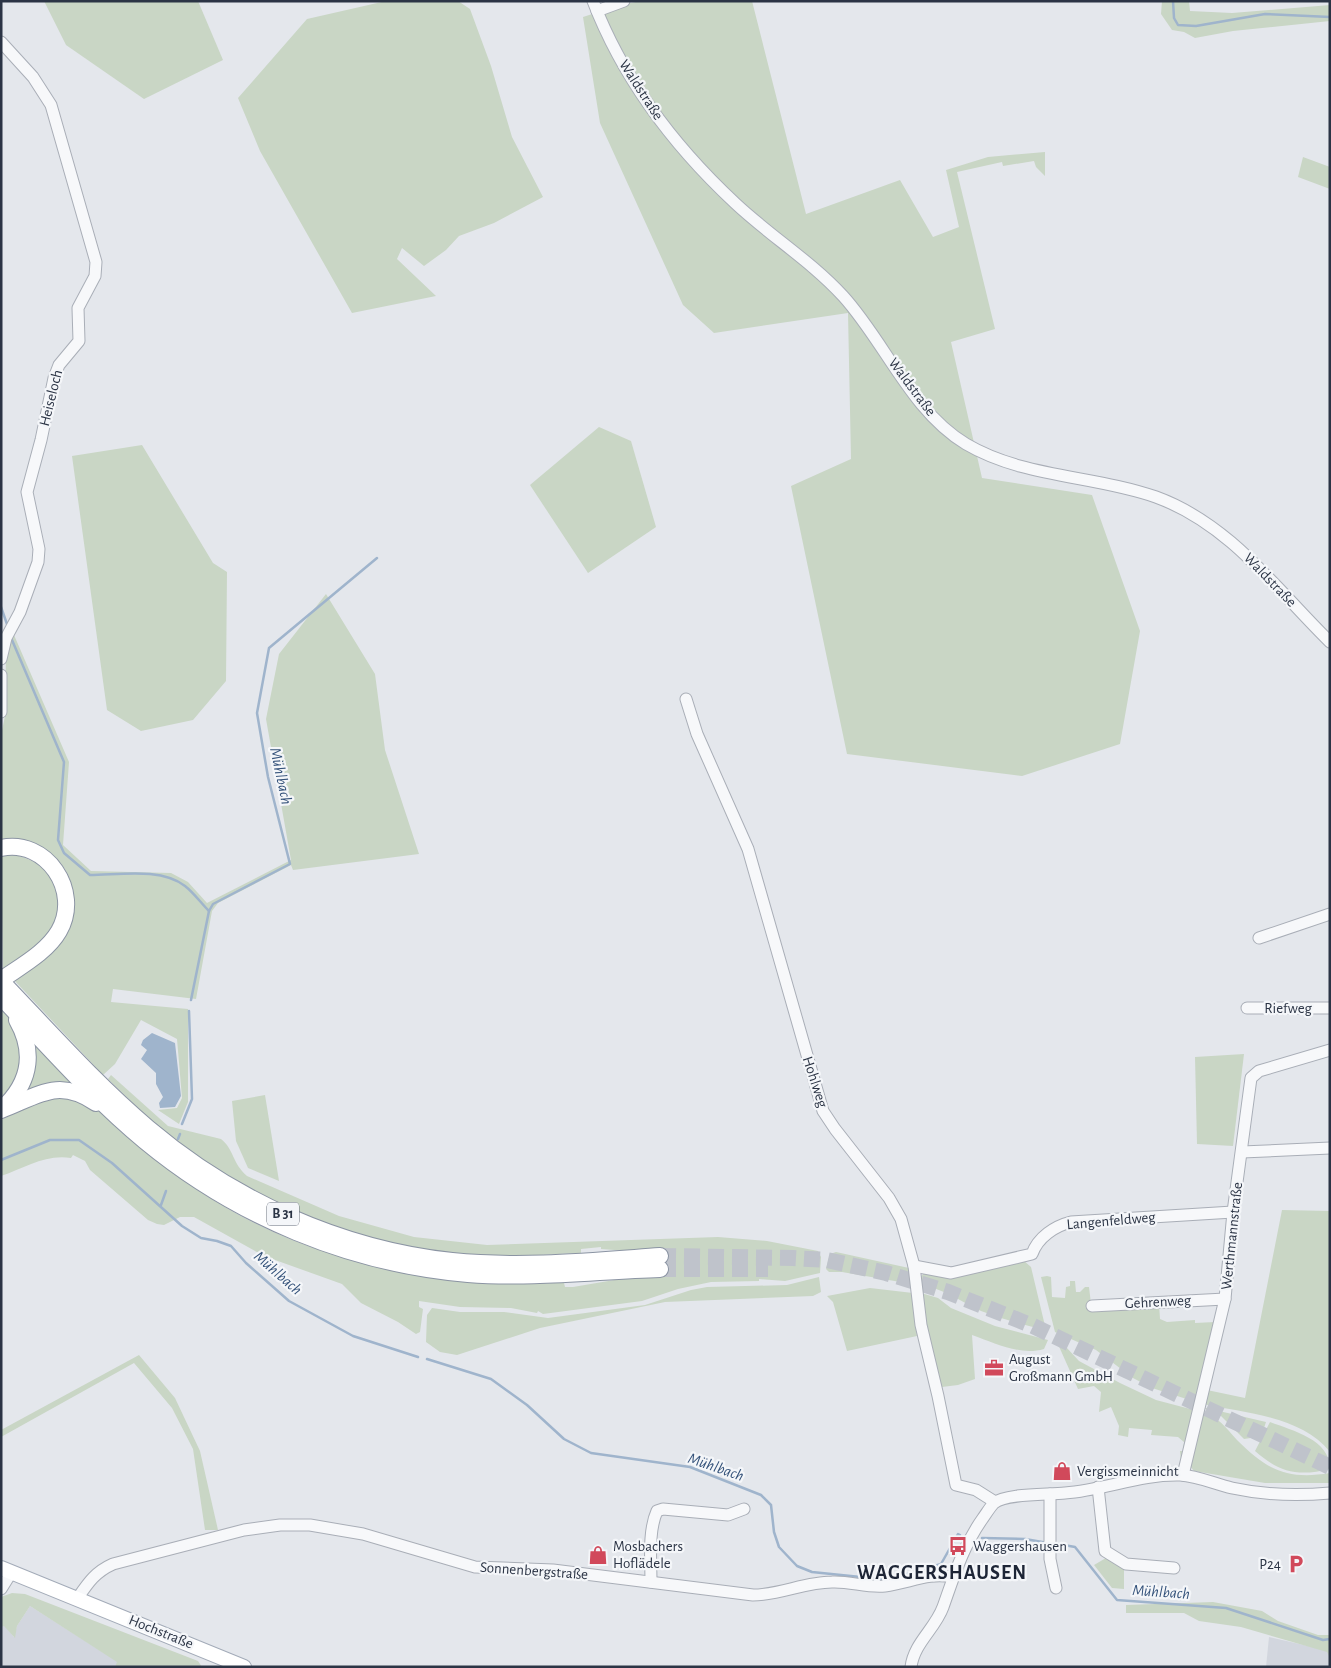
<svg xmlns="http://www.w3.org/2000/svg" width="1331" height="1668" viewBox="0 0 1331 1668" font-family="'Alegreya Sans',sans-serif">
  <style>
    .built { fill: #d2d6de }
    .green { fill: #c9d6c5 }
    .water { fill: #9fb4cc }
    .lines { fill: none; stroke-linecap: round; stroke-linejoin: round }
    .stream { stroke: #9fb4cc; stroke-width: 2.5 }
    .highway-tunnel { stroke: #bfc3cb; stroke-width: 16; stroke-dasharray: 16 8; stroke-linecap: butt }
    .minor-casing { stroke: #a9aeb7; stroke-width: 13 }
    .major-casing { stroke: #a3abb8; stroke-width: 16 }
    .highway-casing { stroke: #8b94a3; stroke-width: 18 }
    .minor { stroke: #f7f8fa; stroke-width: 11 }
    .major { stroke: #fff; stroke-width: 14 }
    .highway { stroke: #fff; stroke-width: 16 }
    .labels { text-anchor: middle; dominant-baseline: central; stroke-width: 4.5; stroke-linejoin: round; paint-order: stroke }
    .shield { fill: #f4f6f9; stroke: #676e7b; stroke-width: 1 }
    .shield-label { font-size: 14px; font-weight: bold; fill: #2b3445 }
    .street-label { font-size: 15px; fill: #2b3445; stroke: #f4f6f9 }
    .poi-label { font-size: 15px; fill: #2b3445; stroke: #f4f6f9; text-anchor: start }
    .water-label { font-size: 16px; font-style: italic; fill: #34527a; stroke: #f4f6f9 }
    .district-label { font-size: 20px; font-weight: bold; letter-spacing: 1px; fill: #1d2536; stroke: #f4f6f9 }
  </style>
  <rect width="100%" height="100%" fill="#e4e7ec"/>
  <g class="built">
    <polygon points="30,1606 118,1662 115,1667 1,1667 1,1627 4,1625 14,1637 17,1626"/>
    <polygon points="1269,1637 1330,1651 1330,1667 1266,1667"/>
  </g>
  <g class="green">
    <polygon points="44,1 198,1 223,60 144,99 66,45"/>
    <polygon points="386,1 458,1 470,9 491,66 512,137 543,197 494,223 459,236 446,250 424,266 402,248 397,259 436,296 352,313 260,151 238,98 307,19"/>
    <polygon points="641,1 752,1 806,214 900,180 933,237 959,227 946,170 988,157 1045,152 1045,176 1036,167 1034,161 1003,166 1002,162 957,172 995,329 951,342 982,478 1092,495 1140,631 1120,744 1022,776 847,754 791,486 851,459 848,313 714,333 683,305 600,123 583,17 620,5"/>
    <polygon points="1162,1 1189,1 1190,11 1232,13 1330,5 1330,21 1233,31 1195,38 1184,32 1172,30 1161,14"/>
    <polygon points="1303,157 1330,167 1330,189 1298,177"/>
    <polygon points="599,427 631,441 656,527 588,573 530,485"/>
    <polygon points="142,445 213,563 227,572 226,681 193,720 141,731 107,710 72,456"/>
    <path d="M326 594 375 674 385 750 419 854 293 870 291 865 218 903 212 911 196 999 113 989 111 1002 188 1009V1102L179 1124 158 1110 177 1108 182 1098 177 1039 141 1020 115 1064 103 1075 13 979C49 954 81 939 72 888 70 875 61 860 50 853 40 847 14 845 1 842V735L5 716 6 654 14 635 69 762 63 845 91 871 171 873 188 882 207 903 291 860 266 719 279 654Z"/>
    <path d="M12 854C41 862 60 872 58 906 57 911 58 920 55 925 44 945 21 958 3 970L1 857Z"/>
    <polygon points="1,1008 9,1017 26,1062 1,1102"/>
    <polygon points="38,1046 58,1070 73,1083 24,1094 33,1048"/>
    <polygon points="1244,1054 1233,1146 1197,1144 1195,1057"/>
    <path d="M111 1075 168 1126 221 1139C234 1149 232 1163 247 1176L339 1216 414 1237 487 1245 718 1237 767 1241 818 1251 821 1257 820 1273 785 1281 759 1279V1281L711 1282 678 1289 642 1301 543 1314 538 1311 537 1313 511 1308 460 1307 419 1301V1307L423 1309 420 1332 416 1334 398 1322 361 1303 342 1284 264 1256 194 1217H180L164 1225 157 1224 148 1220 90 1170 85 1161 73 1155 71 1158C45 1154 25 1168 1 1176V1120C30 1106 47 1088 82 1100 96 1105 114 1127 126 1136 148 1155 172 1173 196 1189 308 1264 431 1285 564 1283L565 1287H573L632 1277 628 1251 601 1249V1247L581 1249V1253C552 1254 523 1257 494 1256 391 1254 287 1218 202 1161 167 1137 138 1108 108 1079Z"/>
    <polygon points="265,1095 279,1181 248,1168 236,1141 232,1101"/>
    <path d="M1282 1210 1330 1211V1452C1302 1416 1245 1413 1203 1404L1207 1390 1245 1398Z"/>
    <polygon points="836,1252 909,1268 912,1284 842,1272 829,1272 826,1269 830,1254"/>
    <path d="M1023 1260 1031 1267 1046 1330C1024 1325 1002 1319 981 1311 960 1301 943 1288 920 1285V1277L926 1272Z"/>
    <polygon points="1047,1276 1051,1277 1052,1297 1065,1298 1066,1287 1070,1286 1070,1281 1075,1281 1076,1292 1080,1292 1085,1287 1089,1287 1091,1304 1159,1304 1160,1319 1167,1322 1195,1320 1195,1323 1215,1322 1196,1402 1152,1388 1133,1378 1096,1350 1055,1332 1041,1277"/>
    <polygon points="819,1277 821,1292 813,1296 665,1302 540,1328 457,1355 440,1352 426,1342 427,1315 432,1308 460,1312 504,1312 548,1318 645,1305 691,1290 707,1287 787,1285"/>
    <polygon points="870,1288 913,1293 917,1336 847,1351 833,1302 827,1296"/>
    <path d="M921 1293 938 1298 951 1308 995 1326 1048 1340 1044 1349C1020 1356 995 1343 972 1335L975 1379 958 1385 942 1387 938 1383Z"/>
    <polygon points="1057,1342 1066,1347 1079,1361 1120,1383 1156,1400 1194,1410 1181,1461 1180,1451 1183,1451 1184,1442 1178,1437 1151,1435 1152,1430 1129,1428 1128,1437 1118,1435 1119,1426 1111,1407 1099,1412 1101,1392 1094,1386 1078,1389"/>
    <polygon points="139,1355 175,1398 200,1451 218,1530 205,1530 193,1449 172,1408 134,1363 1,1437 1,1430"/>
    <polygon points="1202,1407 1266,1422 1263,1431 1257,1437 1244,1439 1221,1416"/>
    <path d="M1202 1412C1219 1417 1225 1427 1237 1440 1267 1470 1287 1480 1330 1473V1483H1265L1194 1471 1190 1466Z"/>
    <path d="M1270 1422C1293 1431 1330 1439 1330 1469 1297 1477 1279 1472 1255 1451Z"/>
    <polygon points="1106,1558 1124,1568 1124,1589 1112,1588 1094,1565"/>
    <polygon points="12,1593 25,1594 198,1661 202,1667 115,1667 117,1662 30,1606 17,1626 15,1638 4,1626 1,1627 1,1597"/>
    <polygon points="1213,1602 1262,1611 1278,1621 1318,1635 1330,1635 1330,1658 1327,1652 1241,1627 1199,1621 1184,1613 1126,1613 1126,1605"/>
  </g>
  <polygon class="water" points="152,1033 175,1043 181,1096 175,1107 160,1108 159,1103 163,1097 156,1084 156,1073 141,1059 147,1050 141,1045 143,1040"/>
  <g class="lines">
    <g class="stream">
      <polyline points="1173,1 1174,18 1178,25 1196,26 1265,14 1330,17"/>
      <polyline points="1,607 8,627"/>
      <path d="M12 640 64 762 58 840 64 853 90 875C118 875 161 867 185 886 194 893 201 903 209 911"/>
      <polyline points="191,1000 209,911 213,904 290,864 268,777 257,713 269,648 377,558"/>
      <polyline points="182,1124 192,1099 189,1011"/>
      <polyline points="178,1139 180,1134"/>
      <polyline points="1,1160 50,1140 79,1140 112,1163 182,1226 201,1238 217,1241 231,1246 246,1263 289,1301 353,1336 418,1357"/>
      <polyline points="161,1205 166,1191"/>
      <polyline points="427,1359 491,1379 527,1405 564,1439 591,1453 690,1467 761,1495 771,1505 774,1532 779,1547 797,1566 812,1572 880,1579 893,1578 941,1564 958,1534 960,1535"/>
      <polyline points="982,1538 1025,1539 1048,1543"/>
      <polyline points="1053,1543 1075,1547 1117,1600 1226,1608 1323,1640 1330,1639"/>
    </g>
    <g class="highway-tunnel">
      <polyline points="660,1256 793,1258 827,1260 886,1273 948,1292 1033,1326 1330,1467"/>
      <polyline points="660,1269 768,1269"/>
    </g>
    <g class="minor-casing">
      <g id="minor">
        <path d="M593 1C623 79 675 147 735 203 770 236 811 261 843 296 885 342 911 411 966 444 1024 478 1093 475 1156 497 1230 524 1276 589 1330 642"/>
        <polyline points="597,11 624,1"/>
        <polyline points="1,42 33,77 51,105 96,262 95,276 78,308 79,341 59,365 54,378 41,440 27,492 39,549 38,562 20,612 6,638 1,659"/>
        <polyline points="1,675 1,712"/>
        <polyline points="686,699 697,734 748,849 823,1111 835,1129 889,1198 901,1219 914,1266 921,1325 938,1396 956,1485 976,1490 995,1502"/>
        <polyline points="1259,938 1330,914"/>
        <polyline points="1247,1008 1330,1008"/>
        <polyline points="1242,1152 1330,1148"/>
        <path d="M914 1266 951 1273 1032 1254C1038 1237 1055 1226 1071 1222L1233 1212"/>
        <polyline points="1092,1306 1225,1299"/>
        <polyline points="1183,1475 1225,1299 1233,1212 1251,1078 1259,1071 1330,1050"/>
        <polyline points="1098,1487 1105,1551 1126,1564 1174,1568"/>
        <polyline points="1050,1494 1050,1559 1056,1588"/>
        <path d="M651 1582C651 1560 648 1531 657 1511L663 1509 728 1515 744 1509"/>
        <polyline points="1,1589 11,1573"/>
        <path d="M77 1599C88 1583 95 1572 113 1564L244 1530 280 1525H310L363 1534 475 1567 553 1570 753 1595C780 1595 805 1582 832 1582 850 1581 867 1588 885 1586 909 1583 929 1572 952 1577"/>
        <path d="M911 1667C914 1643 935 1629 943 1607 954 1576 963 1546 983 1518 986 1514 990 1507 994 1503 1006 1493 1049 1495 1065 1493 1105 1490 1140 1474 1180 1475 1198 1476 1215 1484 1232 1488 1264 1495 1297 1496 1330 1493"/>
      </g>
    </g>
    <g class="major-casing">
      <polyline id="major" points="1,1568 244,1667"/>
    </g>
    <g class="highway-casing">
      <g id="highway">
        <path d="M1 848C46 838 82 891 59 931 47 952 21 966 1 980"/>
        <path d="M1 981C49 1031 95 1083 148 1128 233 1200 340 1249 452 1261 521 1268 591 1261 660 1256"/>
        <path d="M1 997C48 1046 93 1098 145 1141 237 1217 350 1264 468 1274 532 1279 596 1271 660 1269"/>
        <path d="M7 1104C31 1079 34 1050 17 1020"/>
        <path d="M1 1110C38 1096 58 1077 96 1103"/>
      </g>
    </g>
    <use href="#minor" class="minor"/>
    <use href="#major" class="major"/>
    <use href="#highway" class="highway"/>
  </g>
  <defs>
    <g id="office-bare" transform="scale(1.5)"><path d="M-6-3h4V-5.5h4V-3h4V5H-6ZM-1-4.5V-3h2v-1.5ZM-6 0V1H6V0Z" fill="#d1495b" stroke="#f4f6f9" stroke-width="2.5" paint-order="stroke"/></g>
    <g id="shop-bare" transform="scale(1.5)"><path d="M-5-2.5h2.3a2.7 3.5 0 0 1 5.4 0H5L5.5 6h-11ZM-1.5-2.5h3a1.5 2.3 0 0 0-3 0Z" fill="#d1495b" stroke="#f4f6f9" stroke-width="2.5" paint-order="stroke"/></g>
    <g id="bus-bare" transform="scale(1.5)"><path d="M-5-6H5V4H4V6H2V4H-2V6H-4V4H-5ZM-3.5-4V0h7V-4ZM-3.5 1.2v1.5H-2V1.2ZM2 1.2v1.5H3.5V1.2Z" fill="#d1495b" stroke="#f4f6f9" stroke-width="2.5" paint-order="stroke"/></g>
    <g id="parking-bare" transform="scale(1.5)"><path d="M-3.5-5.5H1a3.5 3.5 0 0 1 0 7H-1V5.5H-3.5ZM-1-3.4V-.6H.8a1.4 1.4 0 0 0 0-2.8Z" fill="#d1495b" stroke="#f4f6f9" stroke-width="2.5" paint-order="stroke"/></g>
  </defs>
  <g fill-rule="evenodd">
    <use href="#office-bare" x="994" y="1368"/>
    <use href="#shop-bare" x="1062" y="1471"/>
    <use href="#bus-bare" x="958" y="1546"/>
    <use href="#shop-bare" x="598" y="1555"/>
    <use href="#parking-bare" x="1296" y="1564"/>
  </g>
  <g class="labels">
    <rect class="shield" x="267" y="1202.5" width="32" height="23" rx="4"/>
    <g class="shield-label">
      <text x="283" y="1214">B 31</text>
    </g>
    <g class="street-label">
      <text transform="translate(641 90) rotate(57)">Waldstraße</text>
      <text transform="translate(912 387) rotate(53)">Waldstraße</text>
      <text transform="translate(51 398) rotate(-76)">Heiseloch</text>
      <text transform="translate(1270 580) rotate(46)">Waldstraße</text>
      <text x="1288" y="1008">Riefweg</text>
      <text transform="translate(815 1082) rotate(72)">Hohlweg</text>
      <text transform="translate(1111 1221) rotate(-5)">Langenfeldweg</text>
      <text transform="translate(1232 1236) rotate(-84)">Werthmannstraße</text>
      <text transform="translate(1158 1302) rotate(-3)">Gehrenweg</text>
      <text transform="translate(534 1571) rotate(4)">Sonnenbergstraße</text>
      <text transform="translate(161 1632) rotate(22)">Hochstraße</text>
    </g>
    <g class="poi-label">
      <text x="1009" y="1359">August<tspan x="1009" dy="17">Großmann GmbH</tspan></text>
      <text x="1077" y="1471">Vergissmeinnicht</text>
      <text x="613" y="1546">Mosbachers<tspan x="613" dy="17">Hoflädele</tspan></text>
      <text x="973" y="1546">Waggershausen</text>
      <text x="1281" y="1564" text-anchor="end">P24</text>
    </g>
    <g class="water-label">
      <text transform="translate(281 776) rotate(78)">Mühlbach</text>
      <text transform="translate(278 1273) rotate(41)">Mühlbach</text>
      <text transform="translate(716 1467) rotate(19)">Mühlbach</text>
      <text transform="translate(1161 1592) rotate(4)">Mühlbach</text>
    </g>
    <g class="district-label">
      <text x="942" y="1573">WAGGERSHAUSEN</text>
    </g>
  </g>
  <rect width="1331" height="1668" fill="none" stroke="#2b3445" stroke-width="5"/>
</svg>
